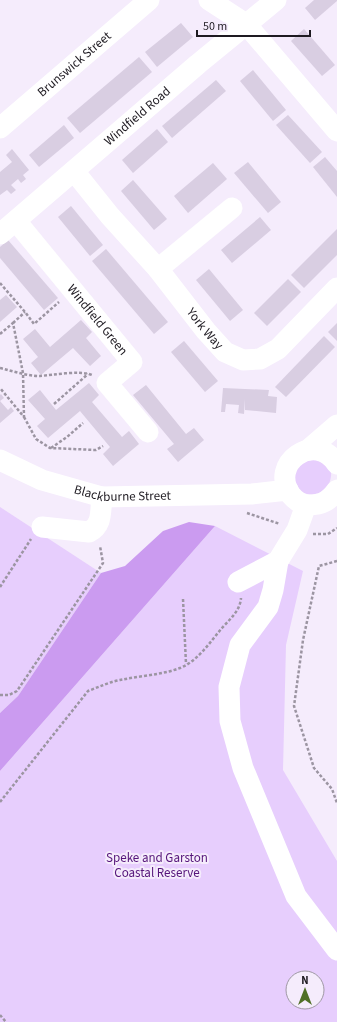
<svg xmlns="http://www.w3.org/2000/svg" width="337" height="1022" viewBox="0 0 337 1022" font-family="'Source Sans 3',sans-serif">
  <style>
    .green { fill: #e7cefd; fill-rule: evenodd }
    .forest { fill: #cb9bf0 }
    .building { fill: #d9cee2 }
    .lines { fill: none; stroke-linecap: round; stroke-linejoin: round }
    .path { stroke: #9c95a2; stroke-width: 2.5; stroke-dasharray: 3 2; stroke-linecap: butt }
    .minor { stroke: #fff; stroke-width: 21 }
    .labels { text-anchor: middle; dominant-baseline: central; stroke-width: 4; stroke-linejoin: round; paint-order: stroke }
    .street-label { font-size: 13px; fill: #1e1a21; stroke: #f5ecfc }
    .park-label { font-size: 13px; fill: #56167b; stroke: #f5ecfc }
  </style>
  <rect width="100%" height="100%" fill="#f5ecfc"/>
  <g class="green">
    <path d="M311 455 331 470C334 499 297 502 294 480 293 476 294 471 295 467Z"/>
    <polygon points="0,507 101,573 18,696 0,713"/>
    <path d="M215 526 303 571 286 645 283 770 337 861V1022H0V771ZM293 978H317V1002H293Z"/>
  </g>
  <polygon class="forest" points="189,522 215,526 0,771 0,713 18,696 101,573 125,566 163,531"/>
  <g class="building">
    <polygon points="314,0 337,0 337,1 315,20 305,8"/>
    <polygon points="181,23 193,37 157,67 145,52"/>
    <polygon points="304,29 335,65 322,76 291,41"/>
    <polygon points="139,57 152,72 80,133 67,118"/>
    <polygon points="253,70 286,110 273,121 240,81"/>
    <polygon points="216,80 226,91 172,138 162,126"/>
    <polygon points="288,115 322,152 310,163 276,125"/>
    <polygon points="64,125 74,138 39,167 29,155"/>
    <polygon points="157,129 168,142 133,173 122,160"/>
    <polygon points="12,149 29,170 23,175 26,179 21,183 18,179 11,185 16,190 11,194 7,190 0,195 0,172 12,162 6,155"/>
    <polygon points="325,157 337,171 337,197 313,167"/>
    <polygon points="248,162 281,202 268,213 234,173"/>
    <polygon points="213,163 227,179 188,213 174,196"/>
    <polygon points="133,180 167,219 154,230 121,191"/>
    <polygon points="71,206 103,245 90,256 58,217"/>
    <polygon points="260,217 271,230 232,263 221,250"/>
    <polygon points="337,229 337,255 304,288 291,275"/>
    <polygon points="8,240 58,298 44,310 0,258 0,247"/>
    <polygon points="106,249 168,322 154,334 92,261"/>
    <polygon points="209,269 243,310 230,321 196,280"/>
    <polygon points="288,279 301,292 267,326 254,313"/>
    <polygon points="6,295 17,307 0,322 0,300"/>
    <polygon points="81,320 92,332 86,338 101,356 90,366 73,348 41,375 31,363 38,357 23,339 35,329 50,347"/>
    <polygon points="337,323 337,341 328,332"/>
    <polygon points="324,336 335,347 286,397 275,387"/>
    <polygon points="184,341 218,381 205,392 171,352"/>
    <polygon points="89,383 99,395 92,402 122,437 129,431 139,444 113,466 103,454 110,447 80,411 48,438 37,426 45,419 28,400 40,390 56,410"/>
    <polygon points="146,385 186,434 194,428 204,440 178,462 167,449 174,444 133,395"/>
    <polygon points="223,388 269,390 268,396 277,397 276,413 245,410 245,399 244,414 238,413 239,405 226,404 225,412 221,412"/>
    <polygon points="1,394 4,398 0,401 8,410 11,407 14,411 0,423 0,395"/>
  </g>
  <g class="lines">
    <g class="path">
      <polyline points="0,283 25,312 34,324 59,302"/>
      <polyline points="13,323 25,312"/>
      <polyline points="0,334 13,323 23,373 24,417 0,388"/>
      <path d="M0 368C13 371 26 376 40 376 53 375 80 370 92 375"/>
      <polyline points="54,404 88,374"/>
      <polyline points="24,417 36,439 50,448 96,450 103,446"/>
      <polyline points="51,448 67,437 83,423"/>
      <polyline points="247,513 280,524"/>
      <polyline points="313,534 328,534 337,528"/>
      <polyline points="337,561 319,566 303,640 294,706 314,768 332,789 337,803"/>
      <polyline points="0,587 31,539"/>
      <polyline points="183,599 186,664"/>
      <polyline points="0,695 9,695 17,691 103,563 100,546"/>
      <path d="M0 802 88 691C99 687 109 682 120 680 139 676 161 675 180 668 198 661 210 642 222 628 230 619 240 611 241 598"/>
      <polyline points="0,1015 6,1022"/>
    </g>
    <g class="minor">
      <polyline points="209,0 246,24 337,131"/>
      <path id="s1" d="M0 128 149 0"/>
      <path id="s2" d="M74 171 110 216 158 269 206 331 225 352 243 360 260 359 278 349 337 288"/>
      <path id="s3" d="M16 221 132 362 107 383 148 432"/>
      <path id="s4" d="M0 234 198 64 276 0"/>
      <polyline points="158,269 232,208"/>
      <polyline points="308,450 337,425"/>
      <path id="s5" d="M0 460 42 480 102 497 252 494 288 490"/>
      <path d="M337 464C315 430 268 464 291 495 295 500 302 505 309 505 322 505 329 501 337 490"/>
      <path d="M42 527 89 532C103 525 100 511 102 497"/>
      <polyline points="278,561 273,590 268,607 240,645 229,687 230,721 243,768 296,896 337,950"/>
      <polyline points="238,582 278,561 297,530 306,505"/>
    </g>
  </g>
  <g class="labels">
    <g class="street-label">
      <text stroke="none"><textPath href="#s1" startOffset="98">Brunswick Street</textPath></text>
      <text stroke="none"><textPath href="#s4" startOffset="181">Windfield Road</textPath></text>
      <text stroke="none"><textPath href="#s3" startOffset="128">Windfield Green</textPath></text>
      <text stroke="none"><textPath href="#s2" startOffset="205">York Way</textPath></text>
      <text stroke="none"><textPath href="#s5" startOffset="129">Blackburne Street</textPath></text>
    </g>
    <g class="park-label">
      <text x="157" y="858">Speke and Garston<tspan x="157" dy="15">Coastal Reserve</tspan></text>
    </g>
  </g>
  <g transform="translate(305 990)"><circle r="19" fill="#f5ecfc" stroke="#9f98a4"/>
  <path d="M0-3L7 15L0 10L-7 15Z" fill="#507026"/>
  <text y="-6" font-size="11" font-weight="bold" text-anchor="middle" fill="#1e1a21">N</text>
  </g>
  <path d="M197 30v6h113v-6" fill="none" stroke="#1e1a21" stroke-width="2"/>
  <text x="203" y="30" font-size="12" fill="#1e1a21" stroke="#f5ecfc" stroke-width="3" paint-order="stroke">50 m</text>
</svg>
